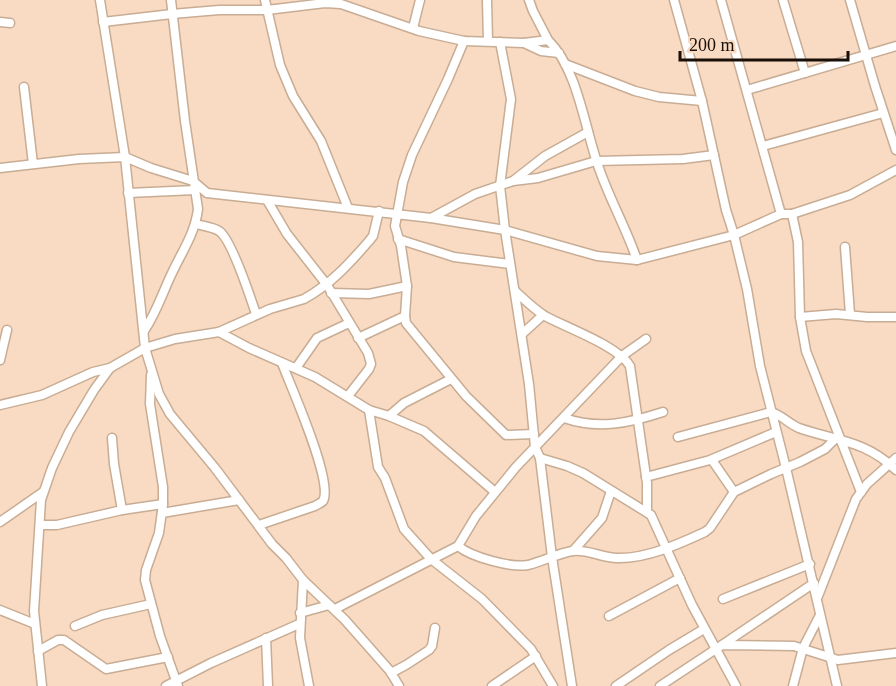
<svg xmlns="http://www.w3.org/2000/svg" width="896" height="686" viewBox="0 0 896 686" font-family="'Times New Roman',serif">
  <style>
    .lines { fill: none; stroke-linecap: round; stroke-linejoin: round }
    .minor-casing { stroke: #c8ac94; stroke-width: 11 }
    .minor { stroke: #fff; stroke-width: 8 }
  </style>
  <rect width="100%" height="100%" fill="#f8dbc2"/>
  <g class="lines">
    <g class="minor-casing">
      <g id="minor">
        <polyline points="100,0 125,157 145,348 159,394 170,414 215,468 272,544 286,558 303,580 345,620 390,671 399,686"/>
        <polyline points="265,0 280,65 293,96 321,141 348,208"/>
        <polyline points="487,0 488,41"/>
        <polyline points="529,0 533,11 548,40"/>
        <polyline points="674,0 702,101 726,210 734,235 747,289 760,366 786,468 837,686"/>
        <polyline points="721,0 781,214"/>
        <polyline points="783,0 805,73"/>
        <polyline points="850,0 875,86 896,150"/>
        <polyline points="0,22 10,23"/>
        <path d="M103 22 172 14 219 10H267L325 3 341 4 419 31 464 41 524 43 548 40C579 70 585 132 600 171 611 202 627 230 637 260"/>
        <polyline points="413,28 420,0"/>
        <polyline points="464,41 448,79 412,155 403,182 395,226 401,246 407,286 405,316 406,323 466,396 506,435 534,434"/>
        <polyline points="500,42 511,99 500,186 505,230 529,384 535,447 540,458 552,557 572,686"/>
        <polyline points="524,43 541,51 559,53"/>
        <polyline points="565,64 635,91 659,97 702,101"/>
        <polyline points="24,87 33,164"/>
        <polyline points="747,90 896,46"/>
        <polyline points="763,146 883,113"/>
        <polyline points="0,168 79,159 125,157 151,168 193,181 207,193 431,218 505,230 597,256 637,260 734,235 781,214 792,214 850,195 896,170"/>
        <polyline points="513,181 538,178 596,161 683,159 714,155"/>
        <polyline points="128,193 195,190"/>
        <polyline points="267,200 287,234 327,285 368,353 371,364 369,369 348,396"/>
        <polyline points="792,214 798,242 800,317 806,351 861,492"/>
        <polyline points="431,218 475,194 513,181 545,156 588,132"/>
        <path d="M196 224C203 226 213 227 219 231 231 238 251 299 256 314"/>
        <polyline points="398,239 454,257 510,264"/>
        <polyline points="845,247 850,314"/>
        <path d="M515 291C525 300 534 309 545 316 567 328 618 346 630 366L647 483V511"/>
        <polyline points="331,293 369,294 407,286"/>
        <polyline points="800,317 836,314 867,317 896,317"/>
        <path d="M144 331C157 312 163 291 173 271 183 250 195 233 198 209L185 121 171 0"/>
        <polyline points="219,332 249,348 315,377 369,410 389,416 424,431 495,492"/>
        <polyline points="522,334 543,315"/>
        <polyline points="358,338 405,316"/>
        <polyline points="0,360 7,330"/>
        <polyline points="296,368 317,338 349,323"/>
        <polyline points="151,375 150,404 163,487 163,504 159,533 146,570 145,580 160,636 178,686"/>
        <polyline points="0,405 42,395 93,372 110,368"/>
        <polyline points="369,410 378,467 385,478 404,529 431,559 482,599 531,649 553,686"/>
        <polyline points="389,416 404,403 451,379"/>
        <path d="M564 418C599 430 629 423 663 412"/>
        <path d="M678 437 771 412C782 415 789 424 799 428 836 441 865 440 896 470"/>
        <polyline points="112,438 114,464 122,510"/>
        <polyline points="540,458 567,466 583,473 651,515 692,605 736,686"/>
        <polyline points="712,460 734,492"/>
        <polyline points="646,477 710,460 776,432"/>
        <polyline points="162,513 239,500"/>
        <polyline points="0,522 43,492"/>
        <polyline points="40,525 57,525 122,510 163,504"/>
        <path d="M259 525 315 506C318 504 321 503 323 501 334 482 290 385 282 363"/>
        <path d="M458 546C471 557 511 568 528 565 543 561 557 554 572 551 588 549 602 558 617 558 646 559 679 544 705 532L710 528 734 492 771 474 800 462 825 449 837 437"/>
        <polyline points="573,551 602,518 611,491"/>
        <polyline points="303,580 300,638 309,686"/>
        <polyline points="818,596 856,499 867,484 896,458"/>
        <polyline points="723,599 810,564"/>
        <polyline points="335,609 458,546 476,516 516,467 622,356 646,339"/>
        <polyline points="0,610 35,624"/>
        <polyline points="300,613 329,605"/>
        <polyline points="609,616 680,578"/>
        <polyline points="75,626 102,615 151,604"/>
        <polyline points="266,638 268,686"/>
        <polyline points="722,645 814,583"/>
        <polyline points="38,651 58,640 64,640 106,669 168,657"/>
        <polyline points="391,673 406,665 429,650 432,646 435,628"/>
        <path d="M42 686 34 611 41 500 52 468 69 432 94 390 110 368 145 348 175 339 219 332 270 309 304 299C331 284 349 264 369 241L373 236 379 211"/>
        <polyline points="166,686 211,663 299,624"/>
        <polyline points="492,686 536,656"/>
        <polyline points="616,686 669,650 704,629"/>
        <polyline points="660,686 722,645 794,646 838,660 896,653"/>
        <polyline points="793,686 803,648 820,615"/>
      </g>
    </g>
    <use href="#minor" class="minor"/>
  </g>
  <path d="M680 51v9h168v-9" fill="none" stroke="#190f07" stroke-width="3"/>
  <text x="689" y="51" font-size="18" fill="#190f07" stroke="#f8dbc2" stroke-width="4.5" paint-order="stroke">200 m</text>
</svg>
